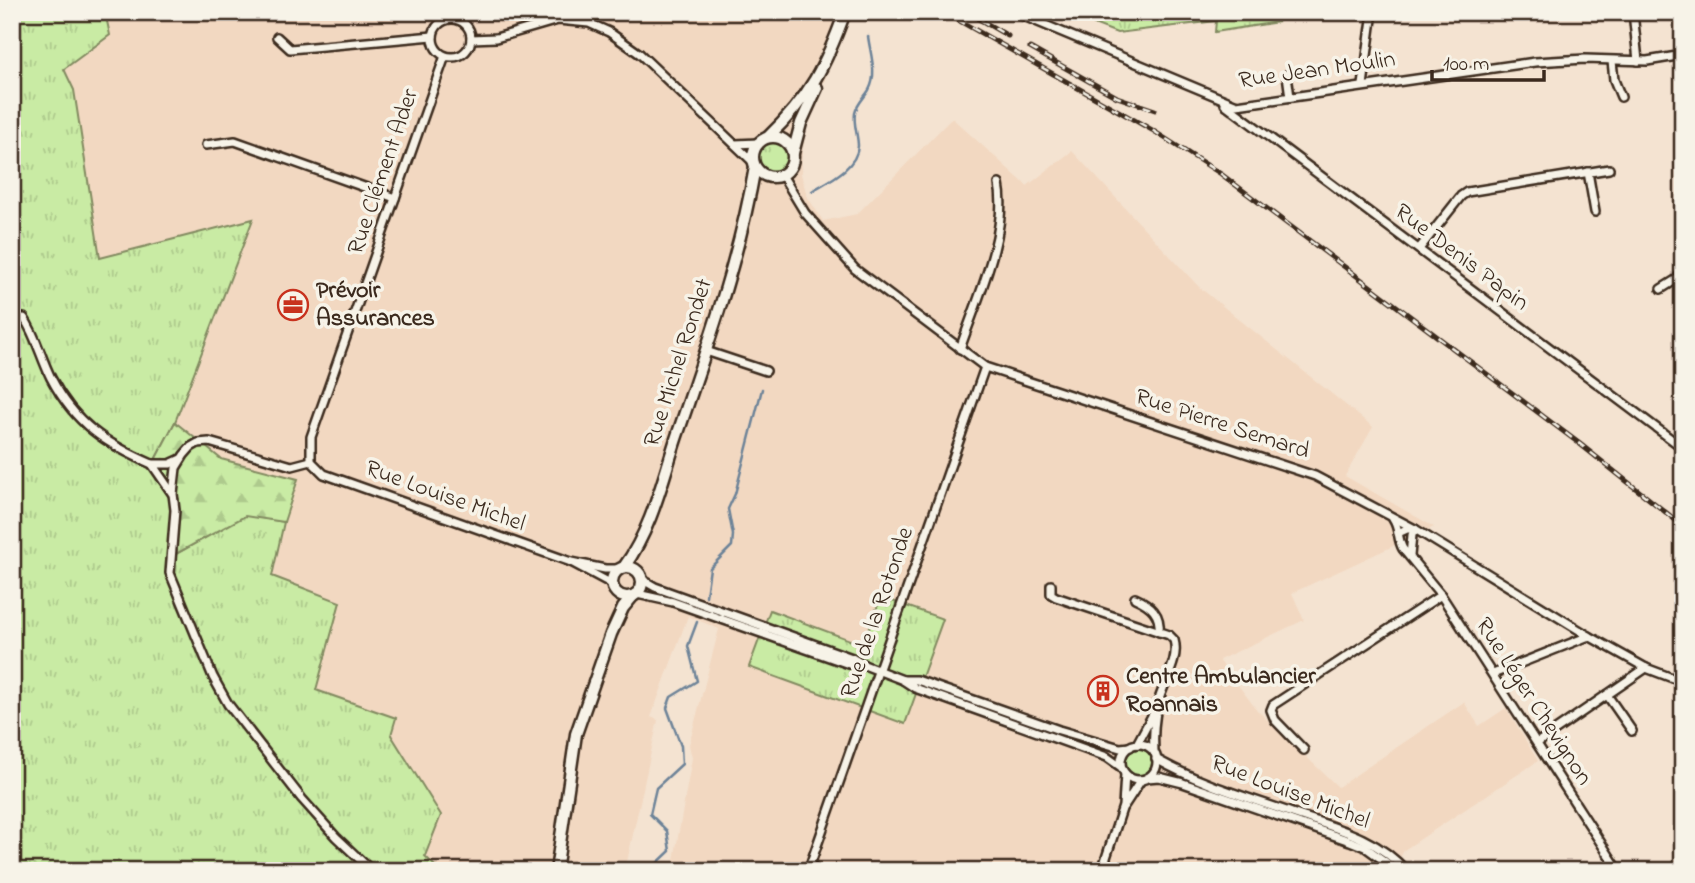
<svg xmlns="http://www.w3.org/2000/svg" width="1695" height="883" viewBox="0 0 1695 883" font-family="'Indie Flower',sans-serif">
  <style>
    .built { fill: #f2d8c1 }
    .grass { fill: url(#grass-tufts); stroke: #828a61; stroke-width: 2 }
    .forest { fill: url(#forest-firs); stroke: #828a61; stroke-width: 2 }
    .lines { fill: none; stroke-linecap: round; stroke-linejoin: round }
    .stream { stroke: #6d8398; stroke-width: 2.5 }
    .street-casing { stroke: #3b2a1e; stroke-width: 12 }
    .secondary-casing { stroke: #3b2a1e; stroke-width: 15 }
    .street { stroke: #f7f3e8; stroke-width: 7 }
    .secondary { stroke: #f7f3e8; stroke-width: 10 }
    .rail-casing { stroke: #3b2a1e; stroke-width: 5 }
    .rail { stroke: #f7f3e8; stroke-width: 2.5; stroke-dasharray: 8; stroke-linecap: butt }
    .labels { text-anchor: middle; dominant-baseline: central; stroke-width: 7; stroke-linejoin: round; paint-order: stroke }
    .street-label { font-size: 24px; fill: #3b2a1e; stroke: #f7f3e8 }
    .poi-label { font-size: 24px; font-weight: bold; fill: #3b2a1e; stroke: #f7f3e8; text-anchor: start }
  </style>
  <defs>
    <pattern id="grass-tufts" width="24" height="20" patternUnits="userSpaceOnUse" patternTransform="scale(1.75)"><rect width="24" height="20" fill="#c9eba4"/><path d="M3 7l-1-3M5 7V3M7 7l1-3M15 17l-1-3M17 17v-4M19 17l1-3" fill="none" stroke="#aeca8d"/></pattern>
    <pattern id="forest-firs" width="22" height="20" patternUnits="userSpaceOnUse" patternTransform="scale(1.75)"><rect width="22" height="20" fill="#c9eba4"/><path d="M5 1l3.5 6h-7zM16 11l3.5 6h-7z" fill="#aeca8d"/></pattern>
  </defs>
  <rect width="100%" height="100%" fill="#f4e3d1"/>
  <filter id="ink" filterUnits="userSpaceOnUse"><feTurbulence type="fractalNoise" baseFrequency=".0143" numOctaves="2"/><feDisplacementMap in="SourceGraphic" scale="14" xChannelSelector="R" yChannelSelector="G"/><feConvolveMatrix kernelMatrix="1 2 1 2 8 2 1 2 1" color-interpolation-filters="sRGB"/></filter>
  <g filter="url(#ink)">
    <polygon class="built" points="105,12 852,12 807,125 802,153 801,174 807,196 823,221 857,214 952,118 1027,186 1072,151 1199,287 1373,427 1345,476 1434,527 1292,593 1304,620 1219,660 1257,710 1338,787 1464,702 1479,726 1506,708 1538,761 1404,850 1394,871 672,871 692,758 689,745 719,629 688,616 651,717 658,720 625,871 440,871 425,856 441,815 390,735 315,690 272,576 284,522 298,479 221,459 175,422 252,220 100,258 74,90 64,69 110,35"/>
    <g class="grass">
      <polygon points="12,12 105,12 110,35 64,69 74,90 100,258 253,219 175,422 155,460 179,499 176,554 245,515 284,522 272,576 340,602 316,690 396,718 391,735 441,815 425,856 440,871 12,871"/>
      <polygon points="1063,12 1280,12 1278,22 1215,32 1216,21 1117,33"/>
      <circle cx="773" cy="157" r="15"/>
      <polygon points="881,597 943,619 905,724 749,667 770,610 863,645"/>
      <circle cx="1139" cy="762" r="13"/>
    </g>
    <polygon class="forest" points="175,422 221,459 298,479 284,522 245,516 176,554 179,499 155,460"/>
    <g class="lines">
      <g class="stream">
        <path d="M812 191C828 181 857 168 858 146 858 135 853 124 855 113 857 104 864 98 869 90 878 74 870 53 868 36"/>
        <polyline points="706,596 710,568 732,546 733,535 728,509 735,494 762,389"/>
        <polyline points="649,871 670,851 667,831 650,814 656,788 682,764 681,746 667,708 671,697 697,681 688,646 697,622"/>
      </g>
      <g class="street-casing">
        <g id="street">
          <polyline points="1014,12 1237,105 1535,62 1585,59 1647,61 1683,55"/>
          <polyline points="1633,12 1638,61"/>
          <circle cx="452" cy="38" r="19"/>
          <polyline points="277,37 290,49 433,36"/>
          <polyline points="471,39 496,38 558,20 589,23 609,32 640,54 752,161"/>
          <polyline points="445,56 311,437 311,461 324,474 571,562 612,584"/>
          <polyline points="1612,61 1614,80 1621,97"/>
          <polyline points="1287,75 1290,97"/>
          <polyline points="1363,85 1373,12"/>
          <polyline points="1225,104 1683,448"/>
          <polyline points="735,144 758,143"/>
          <polyline points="206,145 235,141 395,198"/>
          <polyline points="1588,172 1595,212"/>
          <polyline points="782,175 805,213 855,269 985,367 1315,476 1415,529 1589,636 1646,668 1683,682"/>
          <polyline points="1419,249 1461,196 1467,192 1609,169"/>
          <polyline points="1661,289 1677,279 1683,270"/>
          <path d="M12 319 24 318C36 336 41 358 51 378 75 424 106 444 152 464"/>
          <path d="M960 349C976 302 1009 231 999 184"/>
          <polyline points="706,351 766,371"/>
          <polyline points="311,461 292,466 209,442 198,443 191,447 184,455 176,468 173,494 175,510 170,573 213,677 228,704 302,799 336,837 372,871"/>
          <polyline points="172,493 152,464 170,464 181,459"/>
          <path d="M1393 519C1400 529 1397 539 1403 549L1441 595 1619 871"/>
          <polyline points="1398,533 1407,529 1415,529 1412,535 1410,556"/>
          <polyline points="571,562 605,569 619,569"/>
          <path d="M1051 585V594L1056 597 1169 635 1174 640C1180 660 1163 683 1158 703 1154 719 1153 736 1154 752"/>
          <polyline points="637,594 673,602 849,664 864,665 852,658 655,587 643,580"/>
          <path d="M1135 598C1151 605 1161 614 1159 632"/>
          <polyline points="864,665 903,680"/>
          <polyline points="1493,674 1589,636"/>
          <polyline points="1607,695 1632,731"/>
          <polyline points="1537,743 1646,668"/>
          <polyline points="1137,744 1153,714"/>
          <circle cx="1139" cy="762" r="18"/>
          <polyline points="1304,750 1275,720 1271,710 1273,705 1441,595"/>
          <path d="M1156 759C1198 783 1246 797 1292 813 1332 827 1377 837 1406 871"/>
          <polyline points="1121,767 1107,757 915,688 903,680 917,680 1059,730 1120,748 1130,747"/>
          <polyline points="1147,778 1159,777 1183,783 1350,841 1365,847 1398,871"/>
          <polyline points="1124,806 1141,780"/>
          <polyline points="808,871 985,367"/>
          <polyline points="1086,871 1103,867 1123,806 1125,774"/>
        </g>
      </g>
      <g class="secondary-casing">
        <g id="secondary">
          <circle cx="773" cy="157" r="20"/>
          <path d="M768 137C809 98 826 65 845 12"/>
          <polyline points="793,153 801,123 817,88"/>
          <circle cx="627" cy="582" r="15"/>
          <path d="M624 567C651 530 662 482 676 439 706 350 739 260 755 167"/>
          <polyline points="556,871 576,734 611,634 623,608 633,596"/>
        </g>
      </g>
      <use href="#street" class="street"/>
      <use href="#secondary" class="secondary"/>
      <g class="rail-casing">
        <g id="rail">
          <polyline points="944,12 1152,130 1221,174 1580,444 1683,526"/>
          <polyline points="967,12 1008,36"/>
          <polyline points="1030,48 1117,97 1155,110"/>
        </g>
      </g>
      <use href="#rail" class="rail"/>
    </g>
  </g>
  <defs>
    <g id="office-ring" transform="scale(1.575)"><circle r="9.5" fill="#f7f3e8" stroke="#c8321e" stroke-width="1.5"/><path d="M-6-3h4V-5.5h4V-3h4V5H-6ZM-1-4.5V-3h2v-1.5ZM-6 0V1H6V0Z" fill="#c8321e"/></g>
    <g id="building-ring" transform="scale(1.575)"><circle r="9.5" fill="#f7f3e8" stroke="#c8321e" stroke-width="1.5"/><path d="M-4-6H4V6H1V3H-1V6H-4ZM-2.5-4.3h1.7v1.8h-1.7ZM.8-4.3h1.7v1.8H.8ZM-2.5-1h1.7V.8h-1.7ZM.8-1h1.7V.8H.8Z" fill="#c8321e"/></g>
  </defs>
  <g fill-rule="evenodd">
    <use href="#office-ring" x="293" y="305"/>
    <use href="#building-ring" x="1103" y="691"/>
  </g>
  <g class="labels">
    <g class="street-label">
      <text transform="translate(1317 71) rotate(-8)">Rue Jean Moulin</text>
      <text transform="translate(384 172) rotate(-71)">Rue Clément Ader</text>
      <text transform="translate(1461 258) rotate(37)">Rue Denis Papin</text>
      <text transform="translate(679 363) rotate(-72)">Rue Michel Rondet</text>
      <text transform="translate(1222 425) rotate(18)">Rue Pierre Semard</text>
      <text transform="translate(445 497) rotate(20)">Rue Louise Michel</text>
      <text transform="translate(878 613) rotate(-71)">Rue de la Rotonde</text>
      <text transform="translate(1533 702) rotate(57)">Rue Léger Chevignon</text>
      <text transform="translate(1290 793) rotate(21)">Rue Louise Michel</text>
    </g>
    <g class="poi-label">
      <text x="316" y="291">Prévoir<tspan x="316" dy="28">Assurances</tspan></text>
      <text x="1126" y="677">Centre Ambulancier<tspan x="1126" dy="28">Roannais</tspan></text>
    </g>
  </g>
  <rect width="1695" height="883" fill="none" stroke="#f7f3e8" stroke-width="42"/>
  <rect x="21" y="21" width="1653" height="841" fill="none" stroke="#3b2a1e" stroke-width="2.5" filter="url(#ink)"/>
  <path d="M1432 70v10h112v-10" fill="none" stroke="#3b2a1e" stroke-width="3.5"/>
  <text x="1443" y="70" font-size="21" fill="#3b2a1e" stroke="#f7f3e8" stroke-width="5" paint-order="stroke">100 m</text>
</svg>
